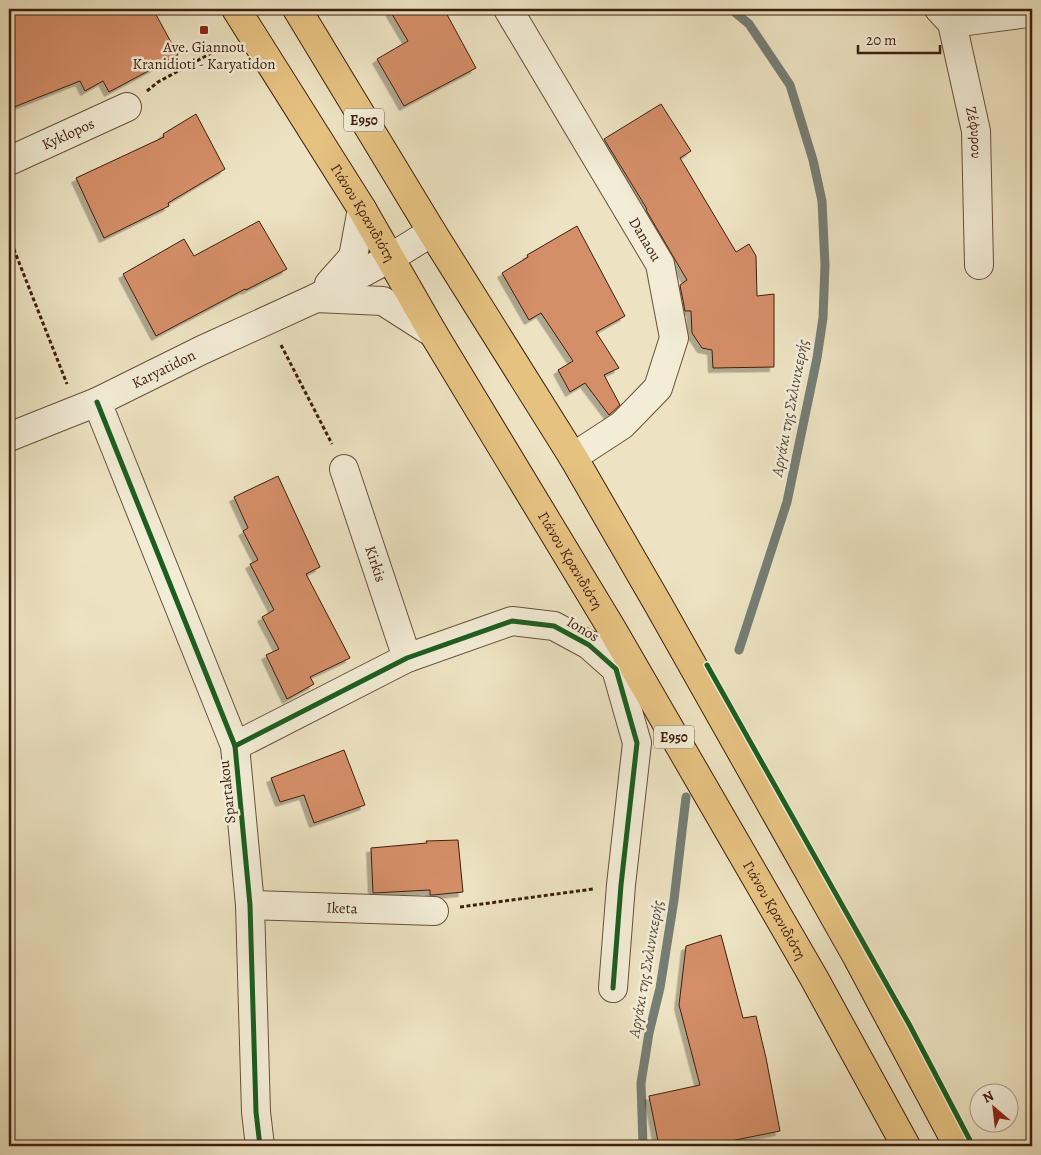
<svg xmlns="http://www.w3.org/2000/svg" width="1041" height="1155" viewBox="0 0 1041 1155" font-family="Alegreya,serif">
  <style>
    .lines { fill: none; stroke-linecap: round; stroke-linejoin: round }
    .stream { stroke: #757e75; stroke-width: 9 }
    .building { fill: #d48e68; stroke: #3e1f0d; filter: url(#shadow) }
    .minor-casing { stroke: #6a503a; stroke-width: 30 }
    .major-casing { stroke: #3e1f0d; stroke-width: 30 }
    .path { stroke: #3e1f0d; stroke-width: 3; stroke-dasharray: 4 2.5; stroke-linecap: butt }
    .minor { stroke: #f3edd7; stroke-width: 28 }
    .major { stroke: #e6c281; stroke-width: 28 }
    .cycleway-casing { stroke: #f3edd7; stroke-width: 8 }
    .cycleway { stroke: #1b5e20; stroke-width: 5 }
    .poi-dot { fill: #8f2418; stroke: #f3edd7; stroke-width: 2 }
    .labels { text-anchor: middle; dominant-baseline: central; stroke-width: 5; stroke-linejoin: round; paint-order: stroke }
    .shield { fill: #f3edd7; stroke: #745d4a; stroke-width: 1 }
    .shield-label { font-size: 14px; font-weight: bold; fill: #3e1f0d }
    .poi-label { font-size: 15px; fill: #3e1f0d; stroke: #f3edd7 }
    .street-label { font-size: 15px; fill: #3e1f0d; stroke: #f3edd7 }
    .water-label { font-size: 16px; font-style: italic; fill: #5a4e41; stroke: #f3edd7 }
  </style>
  <defs>
    <filter id="shadow"><feDropShadow dx="-4.5" dy="4.5" stdDeviation="0" flood-color="#0004"/></filter>
  </defs>
  <rect width="100%" height="100%" fill="#ede3c2"/>
  <filter id="stains"><feTurbulence type="fractalNoise" baseFrequency=".004" numOctaves="4"/><feColorMatrix values="0 0 0 0 .2 0 0 0 0 .09 0 0 0 0 .02 0 0 0 .5 -.17"/></filter>
  <radialGradient id="worn" r=".72"><stop offset=".6" stop-color="#630" stop-opacity="0"/><stop offset="1" stop-color="#630" stop-opacity=".3"/></radialGradient>
  <g class="lines">
    <g class="stream">
      <polyline points="731,9 749,24 790,85 813,160 822,201 825,265 823,318 817,358 787,502 739,650"/>
      <polyline points="643,1146 641,1083 649,1033 660,988 674,900 686,797"/>
    </g>
  </g>
  <g class="building">
    <polygon points="9,9 153,9 178,55 109,92 103,81 85,91 80,81 9,109"/>
    <polygon points="389,9 444,9 476,68 404,106 377,59 408,41"/>
    <polygon points="661,104 691,151 680,158 736,252 749,244 756,256 757,296 774,294 774,367 713,368 712,350 702,348 692,333 691,311 685,311 680,285 687,280 646,210 647,209 604,139"/>
    <polygon points="196,114 225,169 168,203 169,206 104,238 76,178 164,137 163,134"/>
    <polygon points="259,221 287,269 246,290 245,289 156,336 123,274 184,239 194,256"/>
    <polygon points="577,226 625,316 596,332 619,368 604,375 620,405 609,415 585,383 570,392 558,370 573,361 541,313 529,320 502,273 528,257 527,255"/>
    <polygon points="278,476 320,567 306,574 350,658 310,677 314,684 287,699 266,655 279,649 262,617 274,610 250,564 258,560 243,531 248,528 234,497"/>
    <polygon points="344,750 365,805 314,823 304,795 280,802 271,778"/>
    <polygon points="458,840 463,892 433,895 430,895 430,890 373,893 371,848 427,843 426,841"/>
    <polygon points="721,935 743,1018 756,1016 766,1058 780,1131 706,1146 659,1146 649,1096 700,1085 679,1005 686,946"/>
  </g>
  <g class="lines">
    <g class="minor-casing">
      <g id="minor">
        <path id="s1" d="M508 9 660 264 674 338 658 388 622 425 573 457"/>
        <path id="s2" d="M939 9 952 23 976 131 979 265"/>
        <polyline points="952,23 1028,13 1032,14"/>
        <path id="s3" d="M9 161 127 107"/>
        <polyline points="329,284 353,257 362,209"/>
        <polyline points="316,298 383,301 433,333"/>
        <polyline points="97,402 235,746 250,905 256,1112 260,1146"/>
        <path id="s4" d="M9 437 97 402 202 350 316 298 390 258 432 232"/>
        <path id="s5" d="M344 469 407 658"/>
        <polyline points="235,746 407,658 512,621 554,626 589,645 616,669 637,743 621,885 613,988"/>
        <path id="s6" d="M250 905 434 911"/>
      </g>
    </g>
    <g class="major-casing">
      <g id="major">
        <path id="s7" d="M236 9 362 209 433 333 612 629 814 978 906 1146"/>
        <polyline points="297,9 432,232 573,457 658,604 856,955 958,1146"/>
      </g>
    </g>
    <g class="path">
      <polyline points="147,91 158,82 226,45"/>
      <polyline points="9,237 67,384"/>
      <polyline points="281,345 332,444"/>
      <polyline points="460,907 593,889"/>
    </g>
    <use href="#minor" class="minor"/>
    <use href="#major" class="major"/>
    <g class="cycleway-casing">
      <g id="cycleway">
        <polyline points="97,402 235,746 250,905 256,1112 260,1146"/>
        <polyline points="707,665 909,1024 973,1146"/>
        <polyline points="235,746 407,658 512,621 554,626 589,645 616,669 637,743 621,885 613,988"/>
      </g>
    </g>
    <use href="#cycleway" class="cycleway"/>
  </g>
  <rect class="poi-dot" x="199" y="25" width="10" height="10" rx="2.5"/>
  <g class="labels">
    <g class="shield">
      <rect x="344" y="108.5" width="40" height="23" rx="4"/>
      <rect x="654" y="725.5" width="40" height="23" rx="4"/>
    </g>
    <g class="shield-label">
      <text x="364" y="120">E950</text>
      <text x="674" y="737">E950</text>
    </g>
    <g class="poi-label">
      <text x="204" y="47">Ave. Giannou<tspan x="204" dy="17">Kranidioti - Karyatidon</tspan></text>
    </g>
    <g class="street-label">
      <text stroke="none"><textPath href="#s2" startOffset="131">Ζέφυρου</textPath></text>
      <text stroke="none"><textPath href="#s3" startOffset="65">Kyklopos</textPath></text>
      <text stroke="none"><textPath href="#s7" startOffset="240">Γιάνου Κρανιδιότη</textPath></text>
      <text stroke="none"><textPath href="#s1" startOffset="268">Danaou</textPath></text>
      <text stroke="none"><textPath href="#s4" startOffset="169">Karyatidon</textPath></text>
      <text stroke="none"><textPath href="#s7" startOffset="645">Γιάνου Κρανιδιότη</textPath></text>
      <text stroke="none"><textPath href="#s5" startOffset="100">Kirkis</textPath></text>
      <text transform="translate(583 629) rotate(31)">Ionos</text>
      <text transform="translate(227 792) rotate(-96)">Spartakou</text>
      <text stroke="none"><textPath href="#s6" startOffset="92">Iketa</textPath></text>
      <text stroke="none"><textPath href="#s7" startOffset="1050">Γιάνου Κρανιδιότη</textPath></text>
    </g>
    <g class="water-label">
      <text transform="translate(790 408) rotate(-79)">Αργάκι της Σκλινικερής</text>
      <text transform="translate(646 969) rotate(-80)">Αργάκι της Σκλινικερής</text>
    </g>
  </g>
  <rect width="1041" height="1155" fill="none" stroke="#ede3c2" stroke-width="30"/>
  <rect x="10" y="10" width="1021" height="1135" fill="none" stroke="#3e1f0d" stroke-width="2.5"/>
  <rect x="15" y="15" width="1011" height="1125" fill="none" stroke="#3e1f0d"/>
  <g transform="translate(994 1108) rotate(332)"><circle r="24" fill="#f3edd7" stroke="#ab9b86"/>
  <path d="M0-4L9 19L0 12L-9 19Z" fill="#8f2418"/>
  <text y="-8" font-size="14" font-weight="bold" text-anchor="middle" fill="#3e1f0d">N</text>
  </g>
  <path d="M858 45v8h82v-8" fill="none" stroke="#3e1f0d" stroke-width="2.5"/>
  <text x="866" y="45" font-size="15" fill="#3e1f0d" stroke="#f3edd7" stroke-width="4" paint-order="stroke">20 m</text>
  <rect width="100%" height="100%" filter="url(#stains)"/>
  <rect width="100%" height="100%" fill="url(#worn)"/>
</svg>
